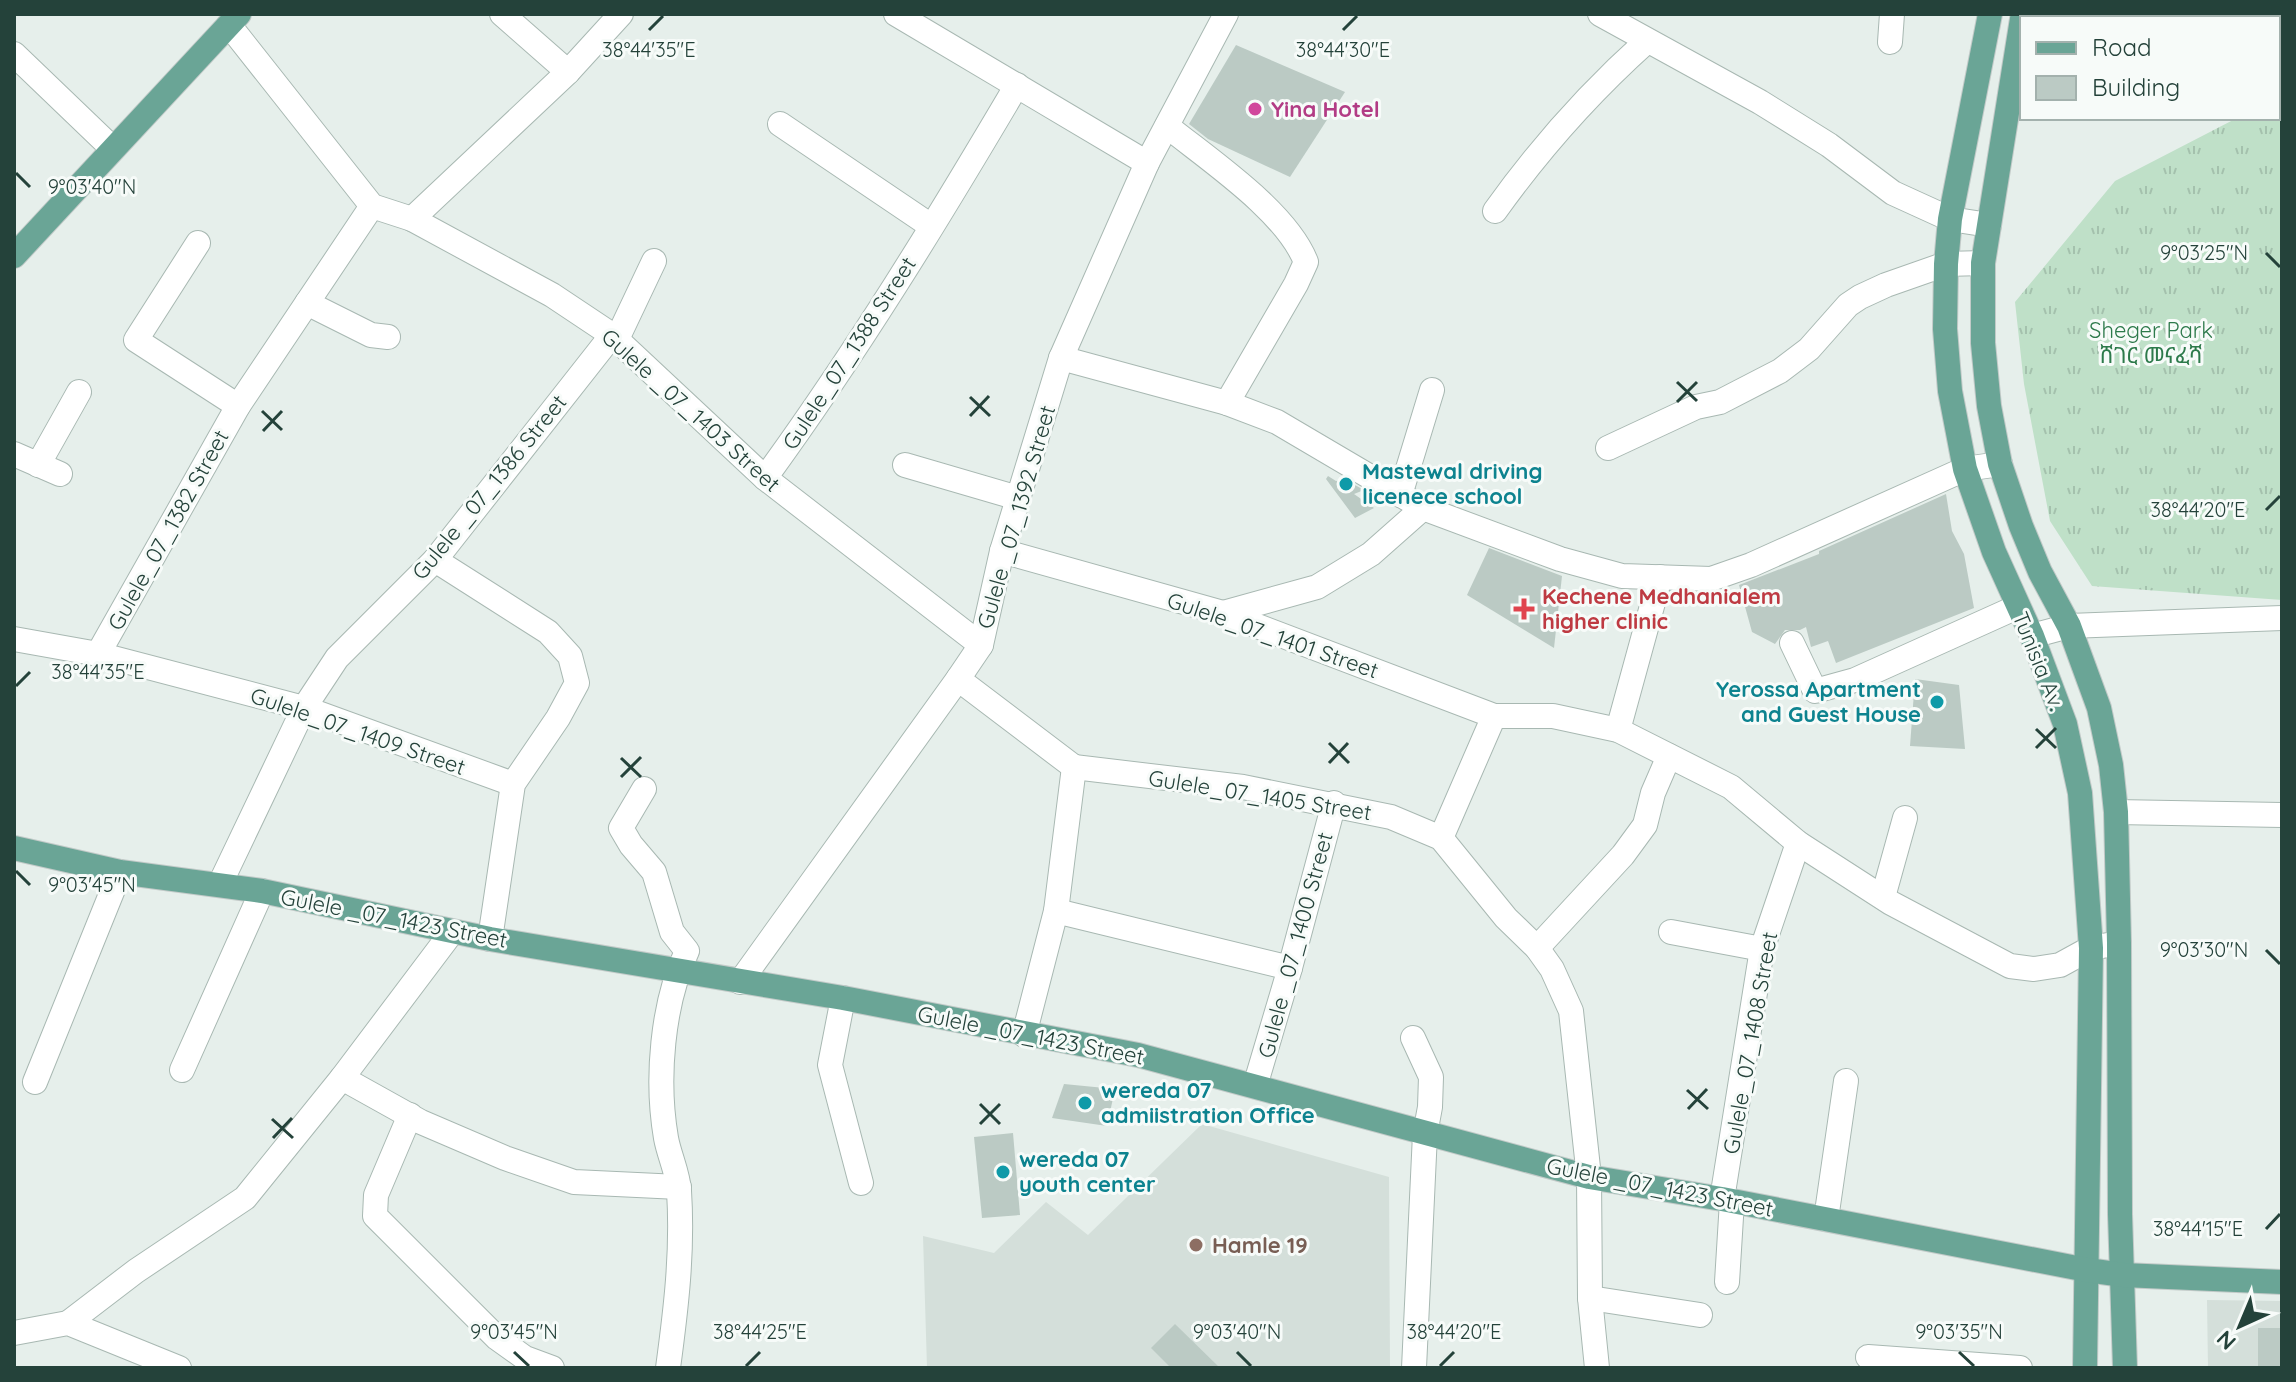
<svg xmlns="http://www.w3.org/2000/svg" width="2296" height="1382" viewBox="0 0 2296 1382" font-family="Quicksand,'Noto Sans Ethiopic',sans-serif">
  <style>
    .built { fill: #d4dfda }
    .grass { fill: url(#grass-tufts) }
    .building { fill: #bbcac4 }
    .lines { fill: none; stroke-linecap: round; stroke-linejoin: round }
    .minor-casing { stroke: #a8b8b2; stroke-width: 26 }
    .major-casing { stroke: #c2cac8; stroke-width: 26 }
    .minor { stroke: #fff; stroke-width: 24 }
    .major { stroke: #6aa596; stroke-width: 24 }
    .ticks { fill: none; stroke: #24423a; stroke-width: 3 }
    .hotel-dot { fill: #d1479c; stroke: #f7fbf9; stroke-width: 3 }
    .culture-dot { fill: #0f9aa8; stroke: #f7fbf9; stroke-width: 3 }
    .health-dot { fill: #e0444e; stroke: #f7fbf9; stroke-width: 3 }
    .education-dot { fill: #8d6e63; stroke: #f7fbf9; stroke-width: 3 }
    .labels { text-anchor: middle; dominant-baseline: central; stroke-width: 6; stroke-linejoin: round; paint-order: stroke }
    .hotel-label { font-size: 22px; font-weight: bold; fill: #b23c85; stroke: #f7fbf9; text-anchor: start }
    .park-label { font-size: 22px; fill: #2d7a4b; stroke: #f7fbf9 }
    .street-label { font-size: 22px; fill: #24423a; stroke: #f7fbf9 }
    .culture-label { font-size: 22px; font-weight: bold; fill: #0d838f; stroke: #f7fbf9; text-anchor: start }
    .health-label { font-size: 22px; font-weight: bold; fill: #be3a42; stroke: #f7fbf9; text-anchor: start }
    .education-label { font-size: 22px; font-weight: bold; fill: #785e54; stroke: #f7fbf9; text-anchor: start }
    .ticks-label { font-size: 20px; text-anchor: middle; fill: #24423a; stroke: #f7fbf9; stroke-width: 6; stroke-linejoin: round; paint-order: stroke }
  </style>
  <defs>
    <pattern id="grass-tufts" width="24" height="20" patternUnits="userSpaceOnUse" patternTransform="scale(2)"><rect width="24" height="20" fill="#bfe0c8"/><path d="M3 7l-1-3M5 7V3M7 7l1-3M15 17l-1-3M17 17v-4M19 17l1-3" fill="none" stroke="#a4c1ad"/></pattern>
  </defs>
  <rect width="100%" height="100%" fill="#e6efeb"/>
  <g class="built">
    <polygon points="1202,1124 1389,1177 1390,1368 927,1368 923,1236 994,1253 1046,1202 1088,1235"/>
    <polygon points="2207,1300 2282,1301 2282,1368 2208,1368"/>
  </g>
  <polygon class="grass" points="2282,95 2282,600 2092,586 2050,521 2024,384 2015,302 2115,181 2237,118 2278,118 2278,97"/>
  <g class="building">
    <polygon points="1236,45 1345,92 1290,177 1208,139 1189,124"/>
    <polygon points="1328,476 1336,481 1344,479 1364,490 1354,494 1374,508 1355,518 1326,479"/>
    <polygon points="1946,494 1952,531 1964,554 1974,608 1836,663 1828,641 1811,647 1806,627 1800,630 1785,630 1775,644 1752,632 1739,585 1819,554 1819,551"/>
    <polygon points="1489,548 1562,576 1554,648 1467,595"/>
    <polygon points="1915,679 1959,685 1965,749 1910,746"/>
    <polygon points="1064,1084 1115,1089 1107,1126 1052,1118"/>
    <polygon points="1013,1133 1020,1215 982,1218 974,1137"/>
    <polygon points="1175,1324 1220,1368 1171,1368 1151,1348"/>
    <rect x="2258" y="1328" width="24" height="40"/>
  </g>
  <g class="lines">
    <g class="minor-casing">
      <g id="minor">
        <polyline points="502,14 568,72"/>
        <polyline points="896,14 1147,163"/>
        <polyline points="1600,14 1760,102 1829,145 1893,193 1950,219 1989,225"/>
        <polyline points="229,25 372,206 412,219 552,295 612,335 765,478 981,645"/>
        <polyline points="1890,42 1892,14"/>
        <polyline points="14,54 113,149"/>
        <polyline points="780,124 931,226"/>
        <path d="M1167 126C1209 160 1286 211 1306 262L1296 284 1227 403"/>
        <path d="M1495 211C1540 148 1590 92 1647 41"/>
        <polyline points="412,219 568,72 621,14"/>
        <polyline points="198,243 136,340 238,406"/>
        <polyline points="307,303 371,335 388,337"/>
        <polyline points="617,339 654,261"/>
        <polyline points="1061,358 1227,403 1277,422 1423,508 1560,559 1622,576 1711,579 1751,565 1965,469 2000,464"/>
        <polyline points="1608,448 1696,407 1720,402 1780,371 1809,349 1848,305 1860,297 1886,285 1946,264 1983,263"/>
        <polyline points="14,454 60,474"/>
        <polyline points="38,465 79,392"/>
        <polyline points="905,465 1018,498"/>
        <path d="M765 478C856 353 938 219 1017 85"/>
        <polyline points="1400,495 1432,390"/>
        <polyline points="1002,551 1223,613 1494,716 1553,716 1618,730 1731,787 1798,843 1891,903 2010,966 2034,969 2060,965 2091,948 2119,943"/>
        <polyline points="435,560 548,632 570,656 577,683 558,718 513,784 490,939"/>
        <polyline points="1223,613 1317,587 1371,554 1423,508"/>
        <polyline points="2032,636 2069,626 2282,618"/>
        <polyline points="14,639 98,654 304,708 513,784"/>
        <polyline points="1792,643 1815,691 1855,680 2017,607"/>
        <polyline points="98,654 238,406 372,206"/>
        <polyline points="958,679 1074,767"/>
        <polyline points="1618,730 1660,577"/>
        <polyline points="1074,767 1243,787 1391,817 1441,838 1506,918 1537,948 1552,969 1571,1011 1589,1177 1590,1298 1597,1368"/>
        <path d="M644 789 621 828 631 845 654 872 672 932 687 951C662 1004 656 1080 666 1138 669 1155 678 1173 679 1191 683 1251 676 1309 668 1368"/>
        <polyline points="2116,812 2282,815"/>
        <polyline points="1441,838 1494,716"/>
        <polyline points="220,884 304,708 337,658 435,560 612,335"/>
        <polyline points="1883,897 1905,818"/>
        <polyline points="1056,911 1290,968"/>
        <polyline points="1671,932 1762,949"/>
        <polyline points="1537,948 1623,855 1645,825 1653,793 1669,756"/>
        <polyline points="740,982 958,679 981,645 1002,551 1061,358 1147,163 1226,14"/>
        <polyline points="843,998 830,1065 861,1183"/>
        <polyline points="1024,1035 1056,911 1074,767"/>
        <polyline points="1413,1038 1431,1077 1430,1107 1425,1134 1414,1368"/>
        <polyline points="182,1070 262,891"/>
        <polyline points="342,1078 421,1122 505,1158 574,1182 679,1187"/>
        <polyline points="35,1082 120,872"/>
        <polyline points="1255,1086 1290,968 1334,803"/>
        <polyline points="410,1115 376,1195 375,1216 497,1338 525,1358 552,1368"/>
        <polyline points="1722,1199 1762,949 1798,843"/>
        <polyline points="1826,1219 1846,1081"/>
        <polyline points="1727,1282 1732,1201"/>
        <polyline points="1590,1298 1700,1315"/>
        <polyline points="68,1323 136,1271 245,1198 342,1078 452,932"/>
        <polyline points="14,1333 68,1323 179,1368"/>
        <polyline points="1868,1357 2020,1368"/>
      </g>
    </g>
    <g class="major-casing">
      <g id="major">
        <polyline points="1990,14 1950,219 1946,264 1945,329 1950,391 1965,469 1994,552 2032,636 2065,724 2080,793 2091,948 2085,1368"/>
        <polyline points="2022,19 1983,263 1983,343 1989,406 2000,464 2021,526 2040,572 2069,626 2099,708 2111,765 2116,812 2119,943 2120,1214 2125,1368"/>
        <polyline points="14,256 239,14"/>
        <polyline points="14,848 120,872 262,891 490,939 843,998 1138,1055 1589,1177 1722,1199 2087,1270 2123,1275 2282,1282"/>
      </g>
    </g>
    <use href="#minor" class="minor"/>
    <use href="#major" class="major"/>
  </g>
  <path class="ticks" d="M649 30 663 16M1343 30 1357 16M16 173 30 187M2266 253 2280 267M1677 382 1697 401M970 397 990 416M1677 402 1697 382M262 411 282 430M970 416 989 396M263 431 282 411M2266 510 2280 496M16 686 30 672M2036 729 2056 748M1329 743 1349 763M2036 748 2056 728M621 758 641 777M1329 763 1348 743M621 777 641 757M16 871 30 885M2266 950 2280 964M1687 1090 1708 1109M980 1104 1000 1124M1688 1109 1707 1089M272 1119 293 1138M980 1124 1000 1104M273 1138 292 1118M2266 1229 2280 1214M514 1352 529 1366M1237 1352 1251 1366M1959 1352 1974 1366M746 1366 760 1352M1440 1366 1454 1352"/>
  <circle class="hotel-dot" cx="1255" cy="109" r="8"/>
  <g class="culture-dot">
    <circle cx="1346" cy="484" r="8"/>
    <circle cx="1937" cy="702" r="8"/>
    <circle cx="1085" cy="1103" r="8"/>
    <circle cx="1003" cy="1172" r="8"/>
  </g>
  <path class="health-dot" d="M1520 597h8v8h8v8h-8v8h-8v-8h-8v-8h8z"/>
  <circle class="education-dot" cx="1196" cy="1245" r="8"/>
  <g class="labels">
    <g class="hotel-label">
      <text x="1271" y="109">Yina Hotel</text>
    </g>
    <g class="park-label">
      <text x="2151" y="330">Sheger Park<tspan x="2151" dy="25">ሸገር መናፈሻ</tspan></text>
    </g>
    <g class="street-label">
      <text transform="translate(849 353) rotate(-57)">Gulele_07_1388 Street</text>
      <text transform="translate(691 410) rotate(42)">Gulele _07_1403 Street</text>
      <text transform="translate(489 487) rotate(-51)">Gulele _07_1386 Street</text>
      <text transform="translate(1016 517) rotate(-74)">Gulele _07_1392 Street</text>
      <text transform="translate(168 530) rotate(-61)">Gulele_07_1382 Street</text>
      <text transform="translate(1273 635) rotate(19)">Gulele_07_1401 Street</text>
      <text transform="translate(2039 661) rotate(68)">Tunisia Av.</text>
      <text transform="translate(358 731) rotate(19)">Gulele_07_1409 Street</text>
      <text transform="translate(1260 795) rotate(9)">Gulele_07_1405 Street</text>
      <text transform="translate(394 918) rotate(11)">Gulele _07_1423 Street</text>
      <text transform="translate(1295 945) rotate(-75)">Gulele _07_1400 Street</text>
      <text transform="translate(1031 1035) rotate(11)">Gulele _07_1423 Street</text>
      <text transform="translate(1750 1043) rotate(-80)">Gulele_07_1408 Street</text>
      <text transform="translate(1660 1187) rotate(11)">Gulele _07_1423 Street</text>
    </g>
    <g class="culture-label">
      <text x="1362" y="471">Mastewal driving<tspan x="1362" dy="25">licenece school</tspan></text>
      <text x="1921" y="689" text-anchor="end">Yerossa Apartment<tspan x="1921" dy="25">and Guest House</tspan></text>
      <text x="1101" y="1090">wereda 07<tspan x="1101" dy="25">admiistration Office</tspan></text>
      <text x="1019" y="1159">wereda 07<tspan x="1019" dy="25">youth center</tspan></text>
    </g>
    <g class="health-label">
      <text x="1542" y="596">Kechene Medhanialem<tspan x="1542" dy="25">higher clinic</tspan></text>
    </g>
    <g class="education-label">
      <text x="1212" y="1245">Hamle 19</text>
    </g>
  </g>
  <g class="ticks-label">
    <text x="1343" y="57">38°44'30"E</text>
    <text x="649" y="57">38°44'35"E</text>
    <text x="92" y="194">9°03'40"N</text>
    <text x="2204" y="260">9°03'25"N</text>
    <text x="2198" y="517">38°44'20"E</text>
    <text x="98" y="679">38°44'35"E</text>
    <text x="92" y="892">9°03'45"N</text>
    <text x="2204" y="957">9°03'30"N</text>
    <text x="2198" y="1236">38°44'15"E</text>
    <text x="760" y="1339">38°44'25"E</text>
    <text x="1454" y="1339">38°44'20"E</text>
    <text x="514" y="1339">9°03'45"N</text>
    <text x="1237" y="1339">9°03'40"N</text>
    <text x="1959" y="1339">9°03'35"N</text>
  </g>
  <rect width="2296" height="1382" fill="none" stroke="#24423a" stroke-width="32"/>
  <rect x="2020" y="16" width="260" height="104" fill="#f7fbf9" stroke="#a3b1ad" stroke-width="2"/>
  <rect x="2036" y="42" width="40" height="12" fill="#6aa596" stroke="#a3b1ad" stroke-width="2"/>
  <text x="2092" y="56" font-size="24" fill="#24423a">Road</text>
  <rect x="2036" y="76" width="40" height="24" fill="#bbcac4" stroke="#a3b1ad" stroke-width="2"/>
  <text x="2092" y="96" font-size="24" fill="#24423a">Building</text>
  <g transform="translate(2240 1326) rotate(224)" stroke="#f7fbf9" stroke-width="6" paint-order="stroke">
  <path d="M0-6L14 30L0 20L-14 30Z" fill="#24423a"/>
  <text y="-12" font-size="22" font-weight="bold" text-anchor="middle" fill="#24423a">N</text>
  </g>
</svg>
